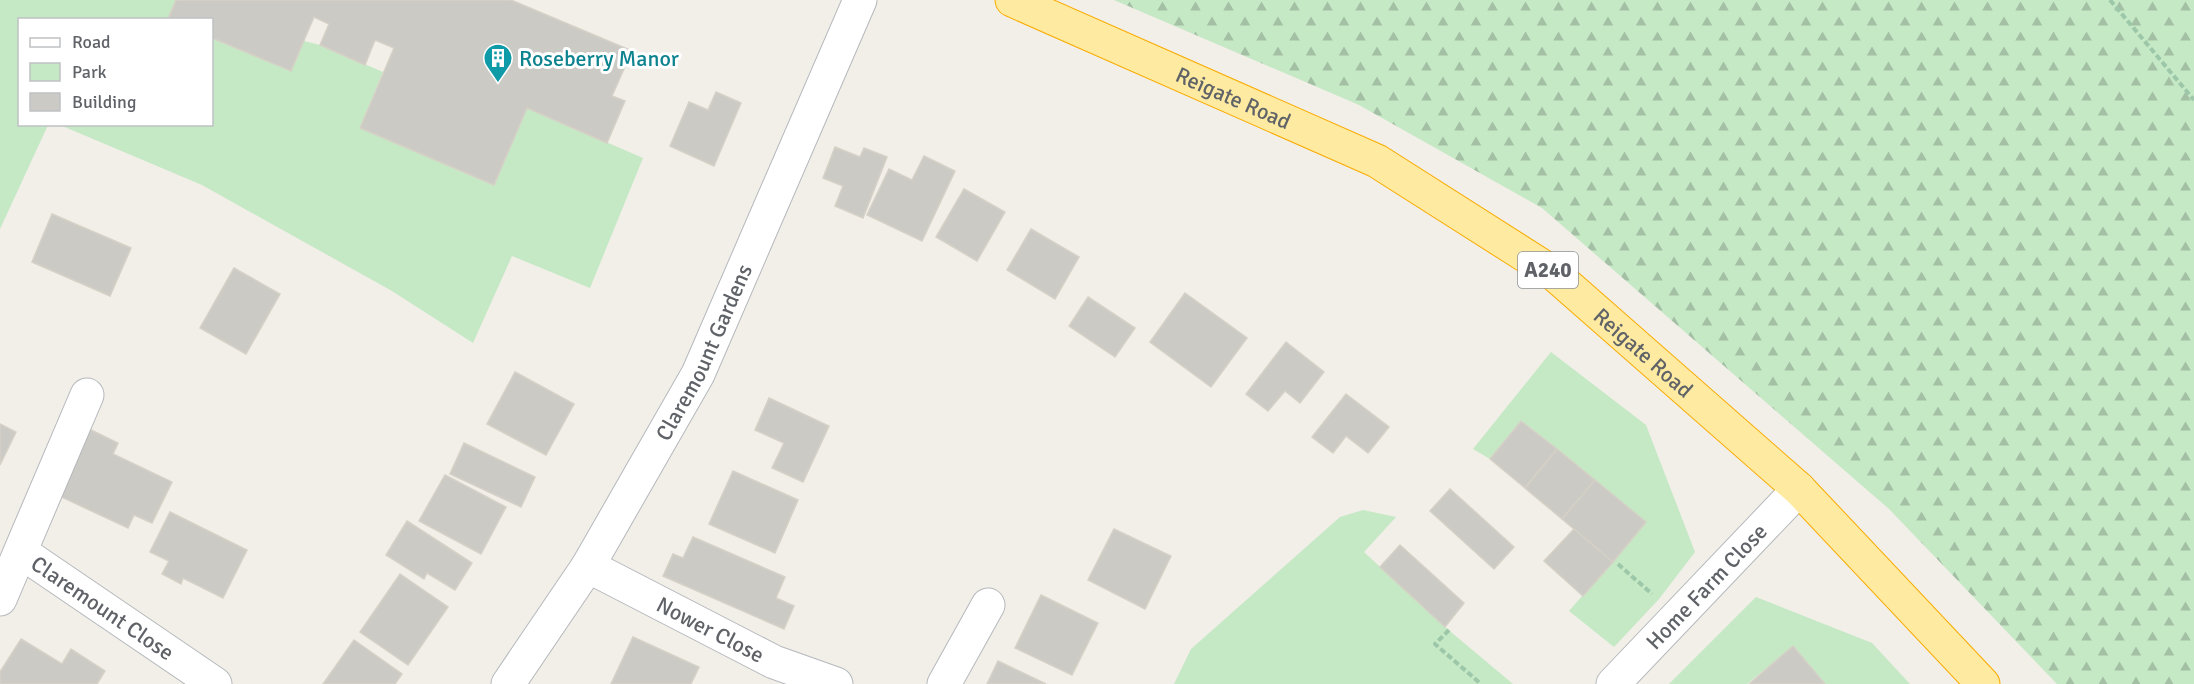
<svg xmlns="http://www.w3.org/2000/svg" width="2194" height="684" viewBox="0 0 2194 684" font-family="Signika,sans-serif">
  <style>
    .green { fill: #c5e8c5 }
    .forest { fill: url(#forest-firs) }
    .building { fill: #cccac5; stroke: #d6d1c6; stroke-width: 1.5 }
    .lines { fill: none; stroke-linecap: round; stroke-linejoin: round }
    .minor-casing { stroke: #b5b8bc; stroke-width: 35 }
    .trunk-casing { stroke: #f9ab00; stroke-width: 35 }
    .path { stroke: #9cc7a9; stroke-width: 4; stroke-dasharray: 6 3; stroke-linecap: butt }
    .minor { stroke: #fff; stroke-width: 33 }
    .trunk { stroke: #feeaa1; stroke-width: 33 }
    .labels { text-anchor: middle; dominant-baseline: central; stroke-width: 6; stroke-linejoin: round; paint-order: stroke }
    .shield { fill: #fff; stroke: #8f9295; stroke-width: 1.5 }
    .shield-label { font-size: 21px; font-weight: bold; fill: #5f6368 }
    .culture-label { font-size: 22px; fill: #0d838f; stroke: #fff; text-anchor: start }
    .street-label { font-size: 22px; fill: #5f6368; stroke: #fff }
  </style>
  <defs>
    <pattern id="forest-firs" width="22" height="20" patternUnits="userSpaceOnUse" patternTransform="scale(1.5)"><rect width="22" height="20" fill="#c5e8c5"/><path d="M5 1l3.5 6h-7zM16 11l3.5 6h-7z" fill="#a3c0a4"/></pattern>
  </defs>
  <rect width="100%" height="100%" fill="#f1efe8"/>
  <g class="green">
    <polygon points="0,0 176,0 169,19 20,20 20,124 48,125 0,229"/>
    <polygon points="212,38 291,71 304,41 320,45 383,72 360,128 493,185 527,108 643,158 590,288 512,256 473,343 392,291 202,185 60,125 212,124"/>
    <polygon points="1551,352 1646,425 1695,552 1659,599 1614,647 1569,611 1646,522 1521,421 1490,459 1473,449"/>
    <polygon points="1363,510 1396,517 1364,552 1445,627 1513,684 1174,684 1191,649 1340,517"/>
    <polygon points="1756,597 1872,643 1910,684 1824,684 1793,647 1747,684 1669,684"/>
  </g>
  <polygon class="forest" points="1114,0 2194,0 2194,684 2057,684 1889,509 1542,208 1359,105"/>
  <g class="building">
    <polygon points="176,0 511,0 632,51 612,96 625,101 607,143 527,108 494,185 360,128 394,48 375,40 365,65 320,45 329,24 314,17 291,71 212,38 212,20 168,19"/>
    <polygon points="716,92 741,103 714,166 670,146 689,102 708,110"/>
    <polygon points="835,147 860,157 864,148 887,157 863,218 835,206 843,186 823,178"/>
    <polygon points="924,156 955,171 922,241 867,215 889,169 912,180"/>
    <polygon points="964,189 1005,212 977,261 936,237"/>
    <polygon points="52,214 131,248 110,296 32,262"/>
    <polygon points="1031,229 1079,257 1055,299 1007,270"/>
    <polygon points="234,268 280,294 246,354 200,328"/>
    <polygon points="1185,293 1247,338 1211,387 1150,342"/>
    <polygon points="1088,297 1135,328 1115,357 1069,326"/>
    <polygon points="1286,342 1324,372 1300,403 1285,391 1268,411 1246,394"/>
    <polygon points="515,372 574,404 546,455 487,424"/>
    <polygon points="1346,394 1389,427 1368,453 1346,436 1333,453 1312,437"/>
    <polygon points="769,398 829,426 803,482 772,468 784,443 755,430"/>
    <polygon points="1521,421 1557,449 1525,488 1490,459"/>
    <polygon points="0,424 16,432 0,465"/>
    <polygon points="85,427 118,443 113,454 172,482 152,523 134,515 128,528 55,494"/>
    <polygon points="464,443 535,477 521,507 450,474"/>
    <polygon points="1557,449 1595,480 1562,519 1525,488"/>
    <polygon points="733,471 798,500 775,553 709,524"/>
    <polygon points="445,475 506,507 481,554 419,521"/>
    <polygon points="1595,480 1646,522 1613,562 1562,519"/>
    <polygon points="1450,489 1514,547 1494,569 1430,511"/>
    <polygon points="170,512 247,550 223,598 183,578 181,584 162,574 169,561 150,552"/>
    <polygon points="407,521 472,563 455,590 427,573 424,579 386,555"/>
    <polygon points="1114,529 1171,556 1145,609 1088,580"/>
    <polygon points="1574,529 1613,562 1583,596 1544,561"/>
    <polygon points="693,537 785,577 776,598 794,606 784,629 663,576 673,554 683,558"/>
    <polygon points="1400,545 1464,603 1445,627 1380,567"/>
    <polygon points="400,574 448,607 408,665 360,632"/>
    <polygon points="1041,595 1098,623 1072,675 1015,648"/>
    <polygon points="633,637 699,667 691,684 611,684"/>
    <polygon points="21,639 62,664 71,649 105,671 97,684 0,684 0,672"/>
    <polygon points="354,640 402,674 395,684 323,684"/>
    <polygon points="1793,646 1825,684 1749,684"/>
    <polygon points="998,661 1046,684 987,684"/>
  </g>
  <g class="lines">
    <g class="minor-casing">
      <g id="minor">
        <path id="s1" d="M21 552 215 684"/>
        <path id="s2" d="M588 566 774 662 836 684"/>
        <polyline points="0,599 87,395"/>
        <path id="s3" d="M508 684 588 566 698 374 860 0"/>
        <polyline points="944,684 988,605"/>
        <path id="s4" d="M1613 684 1799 489"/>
      </g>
    </g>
    <g class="trunk-casing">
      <g id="trunk">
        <path id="s5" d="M1012 0 1377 161 1553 273 1799 489 1983 684"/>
      </g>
    </g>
    <g class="path">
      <polyline points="2110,0 2194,100"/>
      <polyline points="1618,564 1652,594"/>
      <polyline points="1449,630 1435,644 1481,684"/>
    </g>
    <use href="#minor" class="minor"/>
    <use href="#trunk" class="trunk"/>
  </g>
  <defs>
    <g id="building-pin" transform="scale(1.5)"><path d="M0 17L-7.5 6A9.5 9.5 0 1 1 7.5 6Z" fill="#0f9aa8" stroke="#fff"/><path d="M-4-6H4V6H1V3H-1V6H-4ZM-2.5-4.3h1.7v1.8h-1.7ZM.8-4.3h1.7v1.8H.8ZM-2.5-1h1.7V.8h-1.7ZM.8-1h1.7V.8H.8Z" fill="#fff"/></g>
  </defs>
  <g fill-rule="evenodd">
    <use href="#building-pin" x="498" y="58"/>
  </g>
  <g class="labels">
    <rect class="shield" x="1518" y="252" width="60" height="36" rx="4.5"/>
    <g class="shield-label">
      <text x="1548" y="270">A240</text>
    </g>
    <g class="culture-label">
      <text x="519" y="58">Roseberry Manor</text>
    </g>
    <g class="street-label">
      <text stroke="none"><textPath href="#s5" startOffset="242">Reigate Road</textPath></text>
      <text stroke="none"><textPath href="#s3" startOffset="386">Claremount Gardens</textPath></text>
      <text stroke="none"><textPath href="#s5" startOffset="728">Reigate Road</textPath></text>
      <text stroke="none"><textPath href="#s4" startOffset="135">Home Farm Close</textPath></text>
      <text stroke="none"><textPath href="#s1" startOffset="99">Claremount Close</textPath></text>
      <text stroke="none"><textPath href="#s2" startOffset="138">Nower Close</textPath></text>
    </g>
  </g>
  <rect x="18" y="18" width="195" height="108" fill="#ffffff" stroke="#bfc1c3" stroke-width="1.5"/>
  <rect x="30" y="38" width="30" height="9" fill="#ffffff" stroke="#bfc1c3" stroke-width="1.5"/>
  <text x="72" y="48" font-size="18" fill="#5f6368">Road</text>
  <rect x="30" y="63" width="30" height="18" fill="#c5e8c5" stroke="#bfc1c3" stroke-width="1.5"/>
  <text x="72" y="78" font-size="18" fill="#5f6368">Park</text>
  <rect x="30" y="93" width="30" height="18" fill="#cccac5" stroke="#bfc1c3" stroke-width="1.5"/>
  <text x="72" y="108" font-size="18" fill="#5f6368">Building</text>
</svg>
